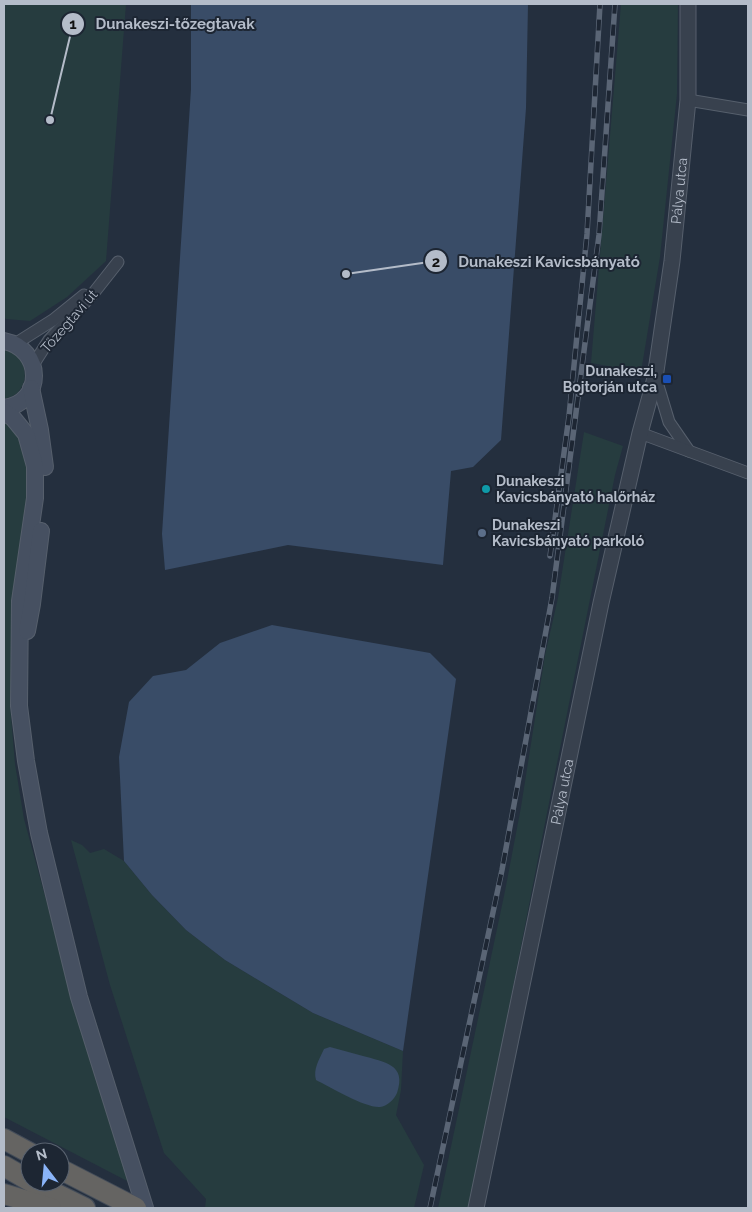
<svg xmlns="http://www.w3.org/2000/svg" width="752" height="1212" viewBox="0 0 752 1212" font-family="Raleway,sans-serif">
  <style>
    .green { fill: #263c3f }
    .water { fill: #394c67 }
    .lines { fill: none; stroke-linecap: round; stroke-linejoin: round }
    .minor-casing { stroke: #565f6c; stroke-width: 13 }
    .tertiary-casing { stroke: #565f6c; stroke-width: 17 }
    .secondary-casing { stroke: #565f6c; stroke-width: 18 }
    .trunk-casing { stroke: #434c59; stroke-width: 22 }
    .minor { stroke: #38414e; stroke-width: 11 }
    .tertiary { stroke: #38414e; stroke-width: 15 }
    .secondary { stroke: #465061; stroke-width: 16 }
    .trunk { stroke: #656462; stroke-width: 20 }
    .rail-casing { stroke: #5a6575; stroke-width: 5.5 }
    .rail { stroke: #1d2633; stroke-width: 4; stroke-dasharray: 11; stroke-linecap: butt }
    .transit-dot { fill: #1a4fb4; stroke: #1d2633; stroke-width: 2 }
    .culture-dot { fill: #0f9aa8; stroke: #1d2633; stroke-width: 2 }
    .service-dot { fill: #5c6f8a; stroke: #1d2633; stroke-width: 2 }
    .labels { text-anchor: middle; dominant-baseline: central; stroke-width: 4; stroke-linejoin: round; paint-order: stroke }
    .street-label { font-size: 14px; fill: #b4bcc9; stroke: #1d2633 }
    .poi-label { font-size: 14px; font-weight: bold; fill: #b4bcc9; stroke: #1d2633; text-anchor: start }
    .leader { fill: none; stroke: #b4bcc9; stroke-width: 2 }
    .callout-dot { fill: #b4bcc9; stroke: #1d2633; stroke-width: 2 }
    .mark-label { font-size: 15px; text-anchor: middle; font-weight: bold; fill: #111 }
    .callout-label { font-size: 15px; text-anchor: middle; font-weight: bold; fill: #b4bcc9; stroke: #1d2633; stroke-width: 4; stroke-linejoin: round; paint-order: stroke }
  </style>
  <rect width="100%" height="100%" fill="#242f3e"/>
  <g class="green">
    <polygon points="4,4 126,4 106,261 67,297 30,321 6,319 4,317"/>
    <polygon points="621,4 678,4 677,94 660,257 641,372 591,363"/>
    <path d="M4 350C25 353 32 380 16 394 13 396 8 398 5 399Z"/>
    <polygon points="4,418 20,434 30,472 15,599 10,704 15,764 24,819 73,999 129,1182 4,1117"/>
    <polygon points="584,432 623,446 615,475 544,828 470,1208 438,1208 505,891 521,807 545,655 558,598"/>
    <polygon points="71,840 82,845 90,853 104,849 124,861 152,895 186,930 225,960 313,1013 403,1051 401,1090 396,1115 424,1165 414,1208 205,1208 206,1199 164,1153 110,985"/>
  </g>
  <g class="water">
    <polygon points="191,4 528,4 526,108 501,440 473,467 451,471 443,565 288,545 165,570 162,534 191,89"/>
    <polygon points="272,625 430,653 456,679 403,1051 313,1013 225,960 186,930 152,895 124,861 119,757 129,702 153,676 186,670 220,643"/>
    <path d="M330 1047C341 1050 352 1053 363 1056 384 1062 407 1064 397 1093 394 1100 387 1106 380 1107 365 1108 330 1087 316 1080 313 1069 319 1060 324 1049Z"/>
  </g>
  <g class="lines">
    <g class="minor-casing">
      <g id="minor">
        <polyline points="688,100 748,110"/>
        <polyline points="15,344 53,320 84,295"/>
        <polyline points="33,365 49,340 92,295 118,262"/>
        <polyline points="656,379 669,422 689,451"/>
        <polyline points="640,433 748,473"/>
      </g>
    </g>
    <g class="tertiary-casing">
      <g id="tertiary">
        <path id="s1" d="M476 1208 601 603 640 433 655 378 672 261 688 100V4"/>
      </g>
    </g>
    <g class="secondary-casing">
      <g id="secondary">
        <path d="M4 341C44 349 44 403 4 408"/>
        <polyline points="31,388 40,430 45,467"/>
        <polyline points="4,412 13,418 26,434 35,466 35,498 20,601 19,706 26,761 39,833 79,997 145,1208"/>
        <polyline points="27,631 32,604 41,531"/>
      </g>
    </g>
    <g class="trunk-casing">
      <g id="trunk">
        <polyline points="4,1139 30,1153"/>
        <polyline points="4,1166 30,1181"/>
        <polyline points="60,1169 136,1208"/>
        <polyline points="32,1182 85,1208"/>
        <polyline points="4,1194 51,1208"/>
      </g>
    </g>
    <use href="#minor" class="minor"/>
    <use href="#tertiary" class="tertiary"/>
    <use href="#secondary" class="secondary"/>
    <use href="#trunk" class="trunk"/>
    <g class="rail-casing">
      <g id="rail">
        <polyline points="550,556 569,416 587,234 600,4"/>
        <polyline points="430,1208 502,870 552,598 599,235 615,4"/>
      </g>
    </g>
    <use href="#rail" class="rail"/>
  </g>
  <rect class="transit-dot" x="662" y="374" width="10" height="10" rx="2.5"/>
  <circle class="culture-dot" cx="486" cy="489" r="5"/>
  <circle class="service-dot" cx="482" cy="533" r="5"/>
  <g class="labels">
    <g class="street-label">
      <text stroke="none"><textPath href="#s1" startOffset="1038">Pálya utca</textPath></text>
      <text transform="translate(69 321) rotate(-49)">Tőzegtavi út</text>
      <text stroke="none"><textPath href="#s1" startOffset="425">Pálya utca</textPath></text>
    </g>
    <g class="poi-label">
      <text x="657" y="371" text-anchor="end">Dunakeszi,<tspan x="657" dy="16">Bojtorján utca</tspan></text>
      <text x="496" y="481">Dunakeszi<tspan x="496" dy="16">Kavicsbányató halőrház</tspan></text>
      <text x="492" y="525">Dunakeszi<tspan x="492" dy="16">Kavicsbányató parkoló</tspan></text>
    </g>
  </g>
  <path class="leader" d="M50 120L73 24M346 274L436 261"/>
  <g class="callout-dot">
    <circle cx="50" cy="120" r="5"/>
    <circle cx="346" cy="274" r="5"/>
    <circle cx="73" cy="24" r="12"/>
    <circle cx="436" cy="261" r="12"/>
  </g>
  <g class="mark-label">
    <text x="73" y="29">1</text>
    <text x="436" y="267">2</text>
  </g>
  <g class="callout-label">
    <text x="175" y="29">Dunakeszi-tőzegtavak</text>
    <text x="549" y="267">Dunakeszi Kavicsbányató</text>
  </g>
  <rect width="752" height="1212" fill="none" stroke="#b4bcc9" stroke-width="10"/>
  <g transform="translate(45 1167) rotate(344)"><circle r="24" fill="#1d2633" stroke="#59626f"/>
  <path d="M0-4L9 19L0 12L-9 19Z" fill="#8ab4f8"/>
  <text y="-8" font-size="14" font-weight="bold" text-anchor="middle" fill="#b4bcc9">N</text>
  </g>
</svg>
